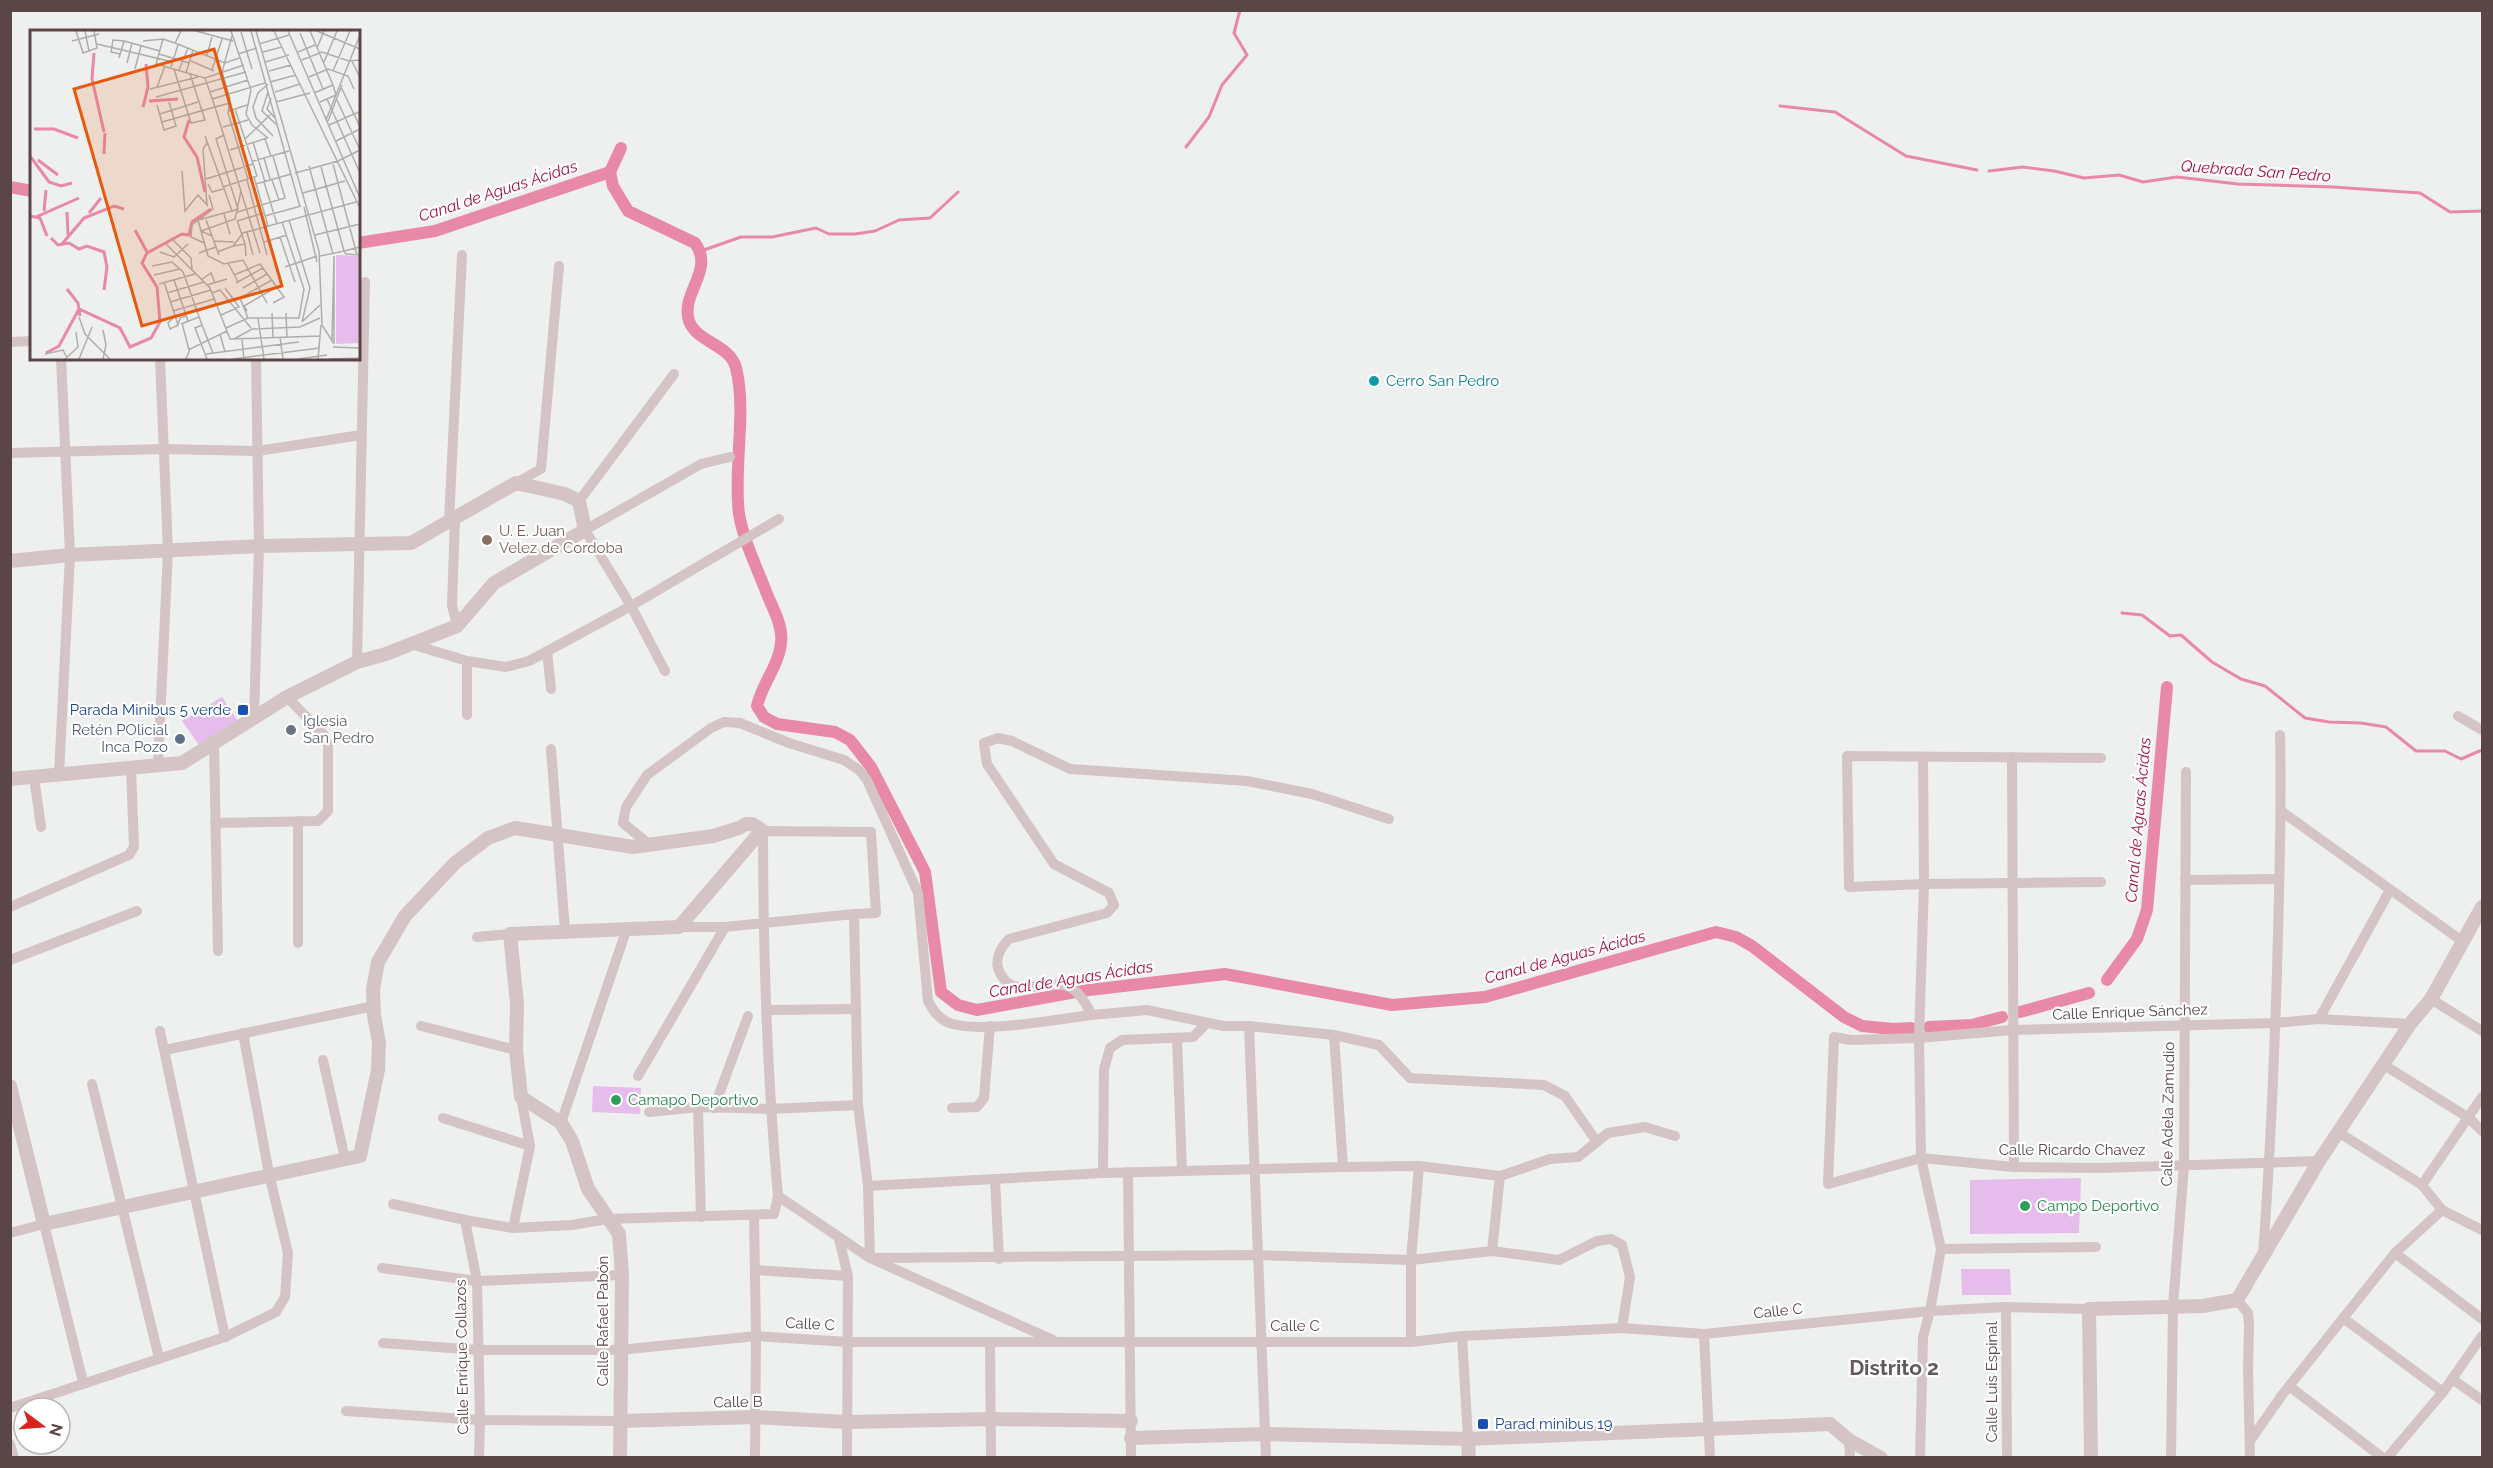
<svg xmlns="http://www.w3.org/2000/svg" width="2493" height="1468" viewBox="0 0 2493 1468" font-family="Raleway,sans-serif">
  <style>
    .grass { fill: #e6bced }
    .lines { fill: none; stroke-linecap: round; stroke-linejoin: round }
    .stream { stroke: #e989a8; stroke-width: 3 }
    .canal { stroke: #e989a8; stroke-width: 12 }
    .minor { stroke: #d4c4c5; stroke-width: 10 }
    .tertiary { stroke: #d4c4c5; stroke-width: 14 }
    .culture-dot { fill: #0f9aa8; stroke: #fff; stroke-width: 2 }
    .education-dot { fill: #8d6e63; stroke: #fff; stroke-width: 2 }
    .transit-dot { fill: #1a4fb4; stroke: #fff; stroke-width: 2 }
    .worship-dot { fill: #6b7280; stroke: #fff; stroke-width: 2 }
    .service-dot { fill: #5c6f8a; stroke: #fff; stroke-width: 2 }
    .leisure-dot { fill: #2e9e5b; stroke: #fff; stroke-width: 2 }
    .labels { text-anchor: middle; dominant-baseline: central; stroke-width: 4.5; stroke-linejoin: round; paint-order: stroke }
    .culture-label { font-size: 15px; fill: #0d838f; stroke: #fff; text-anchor: start }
    .education-label { font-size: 15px; fill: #785e54; stroke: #fff; text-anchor: start }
    .transit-label { font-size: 15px; fill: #164399; stroke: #fff; text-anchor: end }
    .worship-label { font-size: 15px; fill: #5b616d; stroke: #fff; text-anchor: start }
    .service-label { font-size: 15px; fill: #4e5e75; stroke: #fff; text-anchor: end }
    .street-label { font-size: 15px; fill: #5a4647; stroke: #fff }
    .leisure-label { font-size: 15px; fill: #27864d; stroke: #fff; text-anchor: start }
    .water-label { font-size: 16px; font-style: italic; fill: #a40f3e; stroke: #fff }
    .district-label { font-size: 21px; font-weight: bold; fill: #625a5a; stroke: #fff }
    .inset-river { fill: none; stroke: #e989a8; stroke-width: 3 }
    .inset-road { fill: none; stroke: #b2acab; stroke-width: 1.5 }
    .view { fill: #e8590c; fill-opacity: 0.15; stroke: #e8590c; stroke-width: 3 }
    .inset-edge { fill: none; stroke: #5a4647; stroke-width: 3 }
  </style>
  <rect width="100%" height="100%" fill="#edf0ee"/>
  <g class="grass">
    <polygon points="222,697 238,721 199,745 182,721"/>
    <polygon points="593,1086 641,1088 640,1114 592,1112"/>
    <polygon points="2081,1178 2079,1233 1970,1234 1970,1180"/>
    <polygon points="1961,1269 2010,1269 2011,1295 1962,1295"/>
  </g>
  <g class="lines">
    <g class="stream">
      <polyline points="1780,106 1835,112 1906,156 1977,170"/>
      <polyline points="1186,147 1209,117 1222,85 1247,55 1234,33 1240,10"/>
      <polyline points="1989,171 2023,167 2054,171 2084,178 2119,175 2143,182 2177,177 2238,184 2333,187 2420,193 2450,212 2482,211"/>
      <polyline points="701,251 741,237 772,237 816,228 829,234 855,234 875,231 899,220 930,218 958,192"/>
      <polyline points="2122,613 2142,615 2170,636 2181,635 2212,662 2241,679 2265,686 2305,718 2329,722 2361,723 2386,727 2416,751 2445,751 2461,759 2482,750"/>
    </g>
    <g class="canal">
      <polyline points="610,172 621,148"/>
      <polyline points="10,187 32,191"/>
      <path d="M358 243 435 231 610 172 613 186 628 211 695 243C715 271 680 293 689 321 697 343 730 344 736 368 747 411 733 470 739 514 744 543 759 572 769 599 775 612 783 628 781 643 779 665 762 684 757 706L764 717 777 724 835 732 850 740 871 767 925 872 941 992 958 1005 977 1010 1081 991 1225 974 1392 1005 1485 997 1716 932 1736 937 1752 946 1844 1017 1862 1026 1893 1029 1911 1028"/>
      <polyline points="2107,980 2137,939 2147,910 2167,687"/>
      <polyline points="2020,1012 2089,993"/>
      <polyline points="1929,1027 1972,1025 2002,1017"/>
    </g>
    <g class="minor">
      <polyline points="10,342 32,341"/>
      <polyline points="10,453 164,449 258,451 361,435"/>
      <polyline points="516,483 541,469 559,266"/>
      <polyline points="579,501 674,374"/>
      <polyline points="455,518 452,605 457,626"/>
      <polyline points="449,521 462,255"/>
      <polyline points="411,644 467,661 506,667 529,661 631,606 779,519"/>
      <polyline points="547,651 551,689"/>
      <polyline points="467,661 467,715"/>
      <polyline points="357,662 365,282"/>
      <polyline points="665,671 631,606 585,530 701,464 730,457"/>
      <polyline points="2458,716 2482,730"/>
      <polyline points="254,718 259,546 256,358"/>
      <polyline points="214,742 218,951"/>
      <polyline points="551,749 565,931"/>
      <polyline points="2012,757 2014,1167"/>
      <polyline points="2101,758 1847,756 1849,887 1924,884 2101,882"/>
      <polyline points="158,765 168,551 160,358"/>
      <polyline points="59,775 70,555 61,358"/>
      <polyline points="34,777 41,827"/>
      <polyline points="2281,811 2462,941"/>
      <path d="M1389 819 1312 794 1247 781 1070 769 1012 741 998 738 984 743 987 764 1054 864 1109 893 1114 905 1107 913 1009 939C1002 946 995 957 998 968 1010 1004 1047 977 1069 987 1080 992 1086 1004 1092 1015L1147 1010 1223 1026H1249L1334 1035 1379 1045 1410 1078 1544 1085 1565 1096 1597 1142"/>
      <polyline points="215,823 318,821 328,811 328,745 324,735 287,697"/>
      <path d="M650 845 623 823 626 807 647 775 711 728 724 722 740 723 789 743 844 760 859 770 867 780 918 893 928 1001C933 1010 937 1017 947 1022 976 1035 1057 1019 1092 1015"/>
      <polyline points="2185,880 2279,879"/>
      <polyline points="10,907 129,855 134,847 131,768"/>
      <polyline points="679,927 725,927 854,914"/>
      <polyline points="477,937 510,934"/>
      <polyline points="298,943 298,821"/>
      <polyline points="10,960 137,911"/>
      <polyline points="2431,999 2482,1031"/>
      <polyline points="767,1010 855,1009"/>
      <polyline points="2319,1019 2390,890"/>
      <polyline points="421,1026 516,1050"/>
      <polyline points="1249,1026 1266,1458"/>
      <polyline points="160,1031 225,1337"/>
      <polyline points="1334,1035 1343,1167"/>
      <polyline points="1177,1038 1182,1170"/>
      <polyline points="165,1050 374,1006"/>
      <polyline points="323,1060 345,1159"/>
      <polyline points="2384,1065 2469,1118 2482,1131"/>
      <polyline points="638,1076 725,927"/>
      <polyline points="92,1084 159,1358"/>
      <polyline points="698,1107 701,1217"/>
      <polyline points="714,1108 748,1016"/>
      <polyline points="952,1108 977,1107 984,1098 990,1026"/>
      <polyline points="649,1112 698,1107 770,1109 858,1105"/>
      <polyline points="443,1118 530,1146"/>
      <polyline points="561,1123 627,928"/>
      <polyline points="2338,1132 2422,1185 2442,1210 2482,1230"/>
      <polyline points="2319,1161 2099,1168 2014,1167 1921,1158 1828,1184 1834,1037 1851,1040 1919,1038 2012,1030 2275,1023 2319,1019 2410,1024"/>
      <polyline points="1128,1172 1131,1458"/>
      <polyline points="1103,1173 1104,1069 1110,1048 1122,1040 1193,1037 1207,1023"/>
      <polyline points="995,1179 999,1259"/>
      <polyline points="2422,1185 2482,1097"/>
      <polyline points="868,1186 870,1258 1257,1255 1411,1260 1492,1251 1559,1260 1597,1241 1611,1239 1622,1245 1630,1277 1622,1328"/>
      <polyline points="393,1204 465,1220 513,1228 530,1146 521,1097"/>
      <polyline points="754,1215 756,1336 755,1458"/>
      <polyline points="465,1220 477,1281 480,1420 479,1458"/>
      <polyline points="513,1228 572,1225 607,1219 774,1214 778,1196"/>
      <polyline points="10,1233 44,1224 83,1382"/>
      <polyline points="839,1239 848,1276 847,1458"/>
      <polyline points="1941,1249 2096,1247"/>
      <polyline points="1492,1251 1500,1176"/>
      <polyline points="2395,1253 2482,1319"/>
      <path d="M2263 1254C2270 1160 2274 1066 2277 972 2279 893 2282 814 2280 735"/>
      <polyline points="382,1268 477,1281 622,1275"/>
      <polyline points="755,1270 848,1276"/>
      <polyline points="2237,1300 2248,1313 2249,1326 2248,1370 2250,1458"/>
      <polyline points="2006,1307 2007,1458"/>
      <polyline points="2343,1318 2443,1392"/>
      <polyline points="1704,1334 1710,1458"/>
      <polyline points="1462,1336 1468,1439"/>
      <path d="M1053 1340 870 1258 778 1196C767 1075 763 953 763 831L871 832 876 913 854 914 858 1105 868 1186 1103 1173 1343 1167 1419 1166 1500 1176 1550 1159 1578 1157 1608 1133 1645 1127 1675 1136"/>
      <polyline points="1411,1342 1411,1260 1419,1166"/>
      <polyline points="383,1343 478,1350 620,1350 756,1336 848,1342 1411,1342 1462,1336 1622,1328 1704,1334 1930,1311 1941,1249 1921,1158 1919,1038 1924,884 1923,757"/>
      <polyline points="990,1343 991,1458"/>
      <polyline points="2452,1379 2482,1400"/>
      <polyline points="2289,1386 2383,1458"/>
      <polyline points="10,1408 225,1337 276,1312 285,1297 288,1253 269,1174 243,1033"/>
      <polyline points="346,1411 480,1420 620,1421"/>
      <polyline points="1849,1440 1850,1458"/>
      <polyline points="2250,1441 2282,1395 2395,1253 2442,1210"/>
      <polyline points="10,1444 14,1458"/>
      <polyline points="1920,1458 1923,1337 1930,1311 2006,1307 2089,1309"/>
      <polyline points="2171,1458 2173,1306 2184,1165 2186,772"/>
      <polyline points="2387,1458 2443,1392 2482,1336"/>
    </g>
    <g class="tertiary">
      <polyline points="10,561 70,555 259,546 411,543 516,483 565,494 579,501 585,530 494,583 457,626 386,654 357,662 287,697 182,763 10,779"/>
      <polyline points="10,1086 44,1224 360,1156 378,1070 379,1043 374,1015 373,989 378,962 405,916 455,863 488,838 515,828 633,847 713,836 739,828 746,824 752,824 763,831 756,837 679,927 510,934 517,1004 516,1050 521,1097 561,1123 572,1141 588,1189 619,1234 622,1275 620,1458"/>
      <polyline points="620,1421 755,1417 847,1422 991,1419 1131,1421"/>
      <polyline points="1131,1438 1265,1434 1468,1439 1830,1424 1849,1440 1881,1458"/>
      <polyline points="1468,1439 1469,1458"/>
      <polyline points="2091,1458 2089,1309 2203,1306 2237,1300 2319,1161 2410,1024 2431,999 2482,907"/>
    </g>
  </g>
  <circle class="culture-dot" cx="1374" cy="381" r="6"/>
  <circle class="education-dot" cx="487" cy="540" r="6"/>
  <g class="transit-dot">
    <rect x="237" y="704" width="12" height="12" rx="3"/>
    <rect x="1477" y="1418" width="12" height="12" rx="3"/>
  </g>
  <circle class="worship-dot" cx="291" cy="730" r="6"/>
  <circle class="service-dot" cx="180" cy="739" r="6"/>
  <g class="leisure-dot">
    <circle cx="616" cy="1100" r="6"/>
    <circle cx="2025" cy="1206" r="6"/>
  </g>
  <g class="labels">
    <g class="culture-label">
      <text x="1386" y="381">Cerro San Pedro</text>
    </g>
    <g class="education-label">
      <text x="499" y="531">U. E. Juan<tspan x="499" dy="17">Velez de Cordoba</tspan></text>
    </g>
    <g class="transit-label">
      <text x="231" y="710">Parada Minibus 5 verde</text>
      <text x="1495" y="1424" text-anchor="start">Parad minibus 19</text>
    </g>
    <g class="worship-label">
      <text x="303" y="721">Iglesia<tspan x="303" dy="17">San Pedro</tspan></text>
    </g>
    <g class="service-label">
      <text x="168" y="730">Retén POlicial<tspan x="168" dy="17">Inca Pozo</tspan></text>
    </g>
    <g class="street-label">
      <text transform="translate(2130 1012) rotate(-2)">Calle Enrique Sánchez</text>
      <text transform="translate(2168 1114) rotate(-89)">Calle Adela Zamudio</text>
      <text x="2072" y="1150">Calle Ricardo Chavez</text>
      <text transform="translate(1778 1311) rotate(-6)">Calle C</text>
      <text transform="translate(603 1321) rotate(-90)">Calle Rafael Pabón</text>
      <text transform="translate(810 1324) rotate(3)">Calle C</text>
      <text x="1295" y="1326">Calle C</text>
      <text transform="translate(462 1357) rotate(-91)">Calle Enrique Collazos</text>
      <text transform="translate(1992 1382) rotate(-90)">Calle Luis Espinal</text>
      <text transform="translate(738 1402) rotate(-1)">Calle B</text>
    </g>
    <g class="leisure-label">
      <text x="628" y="1100">Camapo Deportivo</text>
      <text x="2037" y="1206">Campo Deportivo</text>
    </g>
    <g class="water-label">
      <text transform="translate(2256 171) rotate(4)">Quebrada San Pedro</text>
      <text transform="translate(498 191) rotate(-18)">Canal de Aguas Ácidas</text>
      <text transform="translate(2138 820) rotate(-85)">Canal de Aguas Ácidas</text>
      <text transform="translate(1565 957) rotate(-15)">Canal de Aguas Ácidas</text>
      <text transform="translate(1071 979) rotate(-9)">Canal de Aguas Ácidas</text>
    </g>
    <g class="district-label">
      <text x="1894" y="1367">Distrito 2</text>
    </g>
  </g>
  <g transform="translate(30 30)">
    <rect width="330" height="330" fill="#edf0ee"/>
    <path d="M306 225 330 226V313L306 314Z" fill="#e6bced"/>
    <path class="inset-river" d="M64 23 62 49 74 102M119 71 148 69M113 77 118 57 116 34M159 90 154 107 167 127 175 162M4 99H24L48 108M74 124 75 103M0 126 19 152 31 156 42 153M8 130 28 145M14 181 16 160M37 182 38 205M59 183 71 168M0 186 10 188 17 206M6 187 49 168M105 200 117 222M21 208 28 215 39 213 49 219 57 216 74 222 77 237 74 260M32 214 54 188 84 176 94 179M37 259 48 273 50 286M16 323 29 316 49 279 90 298 100 317 121 308 130 292 127 257 112 233 117 223 152 204 159 205 162 192 181 179"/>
    <path class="inset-road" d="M46 1 53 23 67 18 64 1M55 1 59 21M151 1 145 13 133 9 126 34 175 48 185 77 200 73M166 1 203 11M201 1 221 60 216 84 222 95 238 108M221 1 270 177M226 1 289 221 292 295 304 314M244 1 330 178M258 1 330 168M280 1 303 55 284 63M287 1 330 19M211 2 222 39M270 3 293 59M202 6 192 42 200 69 198 83 218 149M42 11 69 4M113 11 133 9M145 13 195 33 209 28M67 14 143 32M229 14 259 5M287 18 294 1M233 22 252 17M268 22 285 15M90 24 81 22 83 10 94 11M129 24 159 33M208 24 227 18M177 25 182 7M89 28 94 11 130 21M272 30 292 22 319 31 330 30M161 31 184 41M322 31 330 48M235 32 259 25M294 32 307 1M97 33 102 13M141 37 148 15M105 39 111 16M144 39 161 93 175 90 160 44M149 40 158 18M182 40 192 9M239 41 261 35M303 41 320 1M156 43 163 20M279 47 298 39 318 46 324 59M175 48 214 35M240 52 266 45M238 54 228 63 223 77 226 88 243 106M127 57 135 36M311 57 324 84 330 82M120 59 168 47M180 62 218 50M238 62 232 81 248 96M245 62 270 54M126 67 216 42M241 68 237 79 245 88M182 69 235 53M297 69 330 143M307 70 330 120M246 72 280 63M290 72 306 65 303 55M127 75 134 100 146 96 139 72M199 81 217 75M130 84 168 72M296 90 330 5M298 91 312 55M132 92 185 77 230 223M299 95 324 84 330 97M193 97 218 90M194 105 186 109 208 179 202 181M175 106 202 181 168 190 171 201 205 189 211 161M215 109 240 85M235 109 241 126M306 111 330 99M223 112 235 152M200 120 237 108M234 128 240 149M223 131 259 121M303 134 327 225M279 136 303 224M291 137 314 221 330 217M152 141 155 181 168 165 177 175 173 119 177 113M265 143 308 131 330 120M224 147 238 196M176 149 223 134M217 150 237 225M242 150 249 170M234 152 247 194M178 154 182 162 193 159M226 154 261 144M193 157 227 146 205 79M273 163 315 151M274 177 287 232M207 182 255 168 243 126M194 184 200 204M235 186 271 176M176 190 189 225M207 190 215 214M259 190 280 258 272 292M207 191 234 183M252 192 274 259 269 288M217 202 223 225M285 205 330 194M182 206 171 201 178 226 194 234 213 230 237 273M250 207 265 252M141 208 161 228 162 239M184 211 204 212M234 212 257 205M174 213 161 207 162 195 183 179 179 165M136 214 180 258 200 309 290 306M203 216 215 214 216 226M130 222 144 227 158 214M187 222 203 216 213 203 326 172M169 223 186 217M290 226 314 221 316 224 330 225M198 233 208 252M122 236 142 232 153 242 172 295 165 298 177 329M255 237 287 226M124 245 150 239M204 245 230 234 254 267 243 273M144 250 158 291M171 250 181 243 185 253M134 252 148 295 150 288 156 286M206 253 233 238M129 254 165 244M177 255 197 249M213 258 237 244M137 263 174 252M182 263 190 260 221 298M140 272 181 260M143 281 184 269M217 281 214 276 252 254M166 282 186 274M242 283 243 307M256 283 257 307M191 285 209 277 195 258M145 286 138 293 140 299 148 295M49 287 55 304 80 329M218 288 210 268 242 250M228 288 234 329M273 291 290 275M152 293 159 320M151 294 169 287M172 295 183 323M196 298 218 288H269M190 304 195 322M250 307 253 329M204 309 222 299 270 297 290 288M212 309 214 329M302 310 304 226V313M303 317 330 318M15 324 33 320 37 328M176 324 269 312M35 329 48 317 46 302M49 329 62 297M73 329 76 315 73 300M156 329 160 319 197 301M203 329 290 318M268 329 297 325M288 329 291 295M299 329 330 328"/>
    <path class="view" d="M184 19 252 256 112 296 44 59Z"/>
    <rect width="330" height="330" class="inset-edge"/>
  </g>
  <rect width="2493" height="1468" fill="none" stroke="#5a4647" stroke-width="24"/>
  <g transform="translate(42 1426) rotate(106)"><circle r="28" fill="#ffffff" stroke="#bdb5b5" stroke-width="1.5"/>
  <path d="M0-4.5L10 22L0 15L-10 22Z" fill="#da231d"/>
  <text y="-9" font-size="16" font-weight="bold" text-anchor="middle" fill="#5a4647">N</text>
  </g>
</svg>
